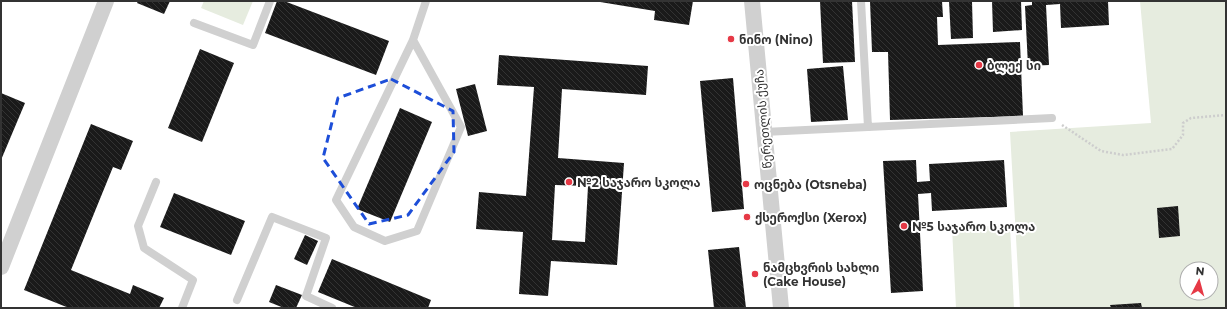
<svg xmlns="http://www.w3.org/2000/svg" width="1227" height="309" viewBox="0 0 1227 309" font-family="Montserrat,'Noto Sans Georgian',sans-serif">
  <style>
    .green { fill: #e6ecdf; fill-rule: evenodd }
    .building { fill: url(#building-back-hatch); fill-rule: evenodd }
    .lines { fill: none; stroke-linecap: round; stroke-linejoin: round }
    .path { stroke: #cdcdcd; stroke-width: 2.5; stroke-dasharray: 2 2; stroke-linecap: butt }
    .lane { stroke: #d0d0d0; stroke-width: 8 }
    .street { stroke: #d0d0d0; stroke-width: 16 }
    .marked { fill: none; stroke: #1d4ed8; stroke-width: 3; stroke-dasharray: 8 5; stroke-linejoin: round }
    .poi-dot { fill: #e63946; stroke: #fff; stroke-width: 1.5 }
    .labels { text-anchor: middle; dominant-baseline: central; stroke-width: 4; stroke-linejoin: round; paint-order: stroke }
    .poi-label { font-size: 12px; font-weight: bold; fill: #333; stroke: #fff; text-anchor: start }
    .street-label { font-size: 12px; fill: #333; stroke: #fff }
  </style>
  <defs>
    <pattern id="building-back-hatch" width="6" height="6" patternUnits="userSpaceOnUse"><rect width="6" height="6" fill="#1a1a1a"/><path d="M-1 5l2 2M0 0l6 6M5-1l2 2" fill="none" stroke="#333"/></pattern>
  </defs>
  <rect width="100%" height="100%" fill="#fff"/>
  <g class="green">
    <polygon points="204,1 253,1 243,25 201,8"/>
    <path d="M1140 1H1226V308H1020L1010 132 1151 123ZM1187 269H1211V293H1187Z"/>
    <polygon points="1010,225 1014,308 956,308 952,228"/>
  </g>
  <g class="building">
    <polygon points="138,1 170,1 164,14 137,3"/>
    <polygon points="277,1 284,1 389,41 376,75 265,33"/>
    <polygon points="594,1 693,1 689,25 654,20 655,11"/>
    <polygon points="820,1 852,1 855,62 823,63"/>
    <polygon points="870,1 942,1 943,17 937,17 938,45 1020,42 1023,116 890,120 888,52 872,52"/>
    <polygon points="949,1 972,1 973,38 951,39"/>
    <polygon points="992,1 1021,1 1022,30 993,32"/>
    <polygon points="1032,1 1108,1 1109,25 1061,28 1060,4 1046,5 1049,65 1028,66 1025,6 1032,5"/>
    <polygon points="200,49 234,63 202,142 168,128"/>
    <path d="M499 55 648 66 646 95 562 89 558 158 624 163 617 265 551 261 548 296 519 294 523 232 476 229 479 192 526 196 534 87 497 85ZM555 185 588 186 585 242 552 240Z"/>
    <polygon points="843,66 848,120 811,122 807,69"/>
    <polygon points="733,78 744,209 712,212 700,81"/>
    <polygon points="475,84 487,131 468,136 456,89"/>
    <polygon points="1,93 25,103 1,160"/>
    <polygon points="400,108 432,122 390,222 357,209"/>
    <polygon points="91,124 133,141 121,170 113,167 71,270 130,294 133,285 164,298 159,308 69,308 24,290"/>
    <polygon points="916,160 917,182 930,181 929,164 1004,160 1007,207 932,211 931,193 918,194 923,291 891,293 883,161"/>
    <polygon points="174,193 245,221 231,255 160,227"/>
    <polygon points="1178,206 1180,236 1159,238 1157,208"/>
    <polygon points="305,235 318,241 307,265 294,259"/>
    <polygon points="739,247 746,308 714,308 708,250"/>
    <polygon points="332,259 431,300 428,308 357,308 318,292"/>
    <polygon points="276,285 302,295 296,308 284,308 269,302"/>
    <polygon points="1141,303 1142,308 1111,308 1110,305"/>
  </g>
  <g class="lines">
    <polyline class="path" points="1062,125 1101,151 1123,155 1172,149 1183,135 1183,123 1191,118 1226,115"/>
    <g class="lane">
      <polyline points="861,1 868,127 1052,118"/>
      <polyline points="194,23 253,45 270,1"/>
      <polyline points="413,40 461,127 417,231 385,241 354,227 336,200 413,40 426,1"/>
      <polyline points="764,132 868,127"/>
      <polyline points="156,182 138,226 144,248 193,280 182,308"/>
      <polyline points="237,300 272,217 326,238 306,296 332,308"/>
    </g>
    <g class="street">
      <polyline points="752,1 781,308"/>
      <polyline points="1,267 106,1"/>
    </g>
  </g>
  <path class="marked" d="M391 79 453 111 454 152 408 215 369 224 323 158 338 98Z"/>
  <g class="poi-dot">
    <circle cx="731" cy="39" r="4"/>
    <circle cx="979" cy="65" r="4"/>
    <circle cx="569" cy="182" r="4"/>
    <circle cx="746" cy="184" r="4"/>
    <circle cx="747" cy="217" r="4"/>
    <circle cx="904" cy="226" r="4"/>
    <circle cx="755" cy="274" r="4"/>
  </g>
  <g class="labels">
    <g class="poi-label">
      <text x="739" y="39">ნინო (Nino)</text>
      <text x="987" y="65">ბლექ სი</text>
      <text x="577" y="182">№2 საჯარო სკოლა</text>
      <text x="754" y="184">ოცნება (Otsneba)</text>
      <text x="755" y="217">ქსეროქსი (Xerox)</text>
      <text x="912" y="226">№5 საჯარო სკოლა</text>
      <text x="763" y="267">ნამცხვრის სახლი<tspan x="763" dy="14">(Cake House)</tspan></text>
    </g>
    <g class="street-label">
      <text transform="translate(763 119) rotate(-95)">წერეთლის ქუჩა</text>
    </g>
  </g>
  <rect width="1227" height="309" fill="none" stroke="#333333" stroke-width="4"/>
  <g transform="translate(1199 281) rotate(6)"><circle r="19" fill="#ffffff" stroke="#adadad"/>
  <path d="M0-3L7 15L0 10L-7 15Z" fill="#e63946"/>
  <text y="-6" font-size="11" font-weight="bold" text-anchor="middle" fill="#333333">N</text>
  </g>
</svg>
